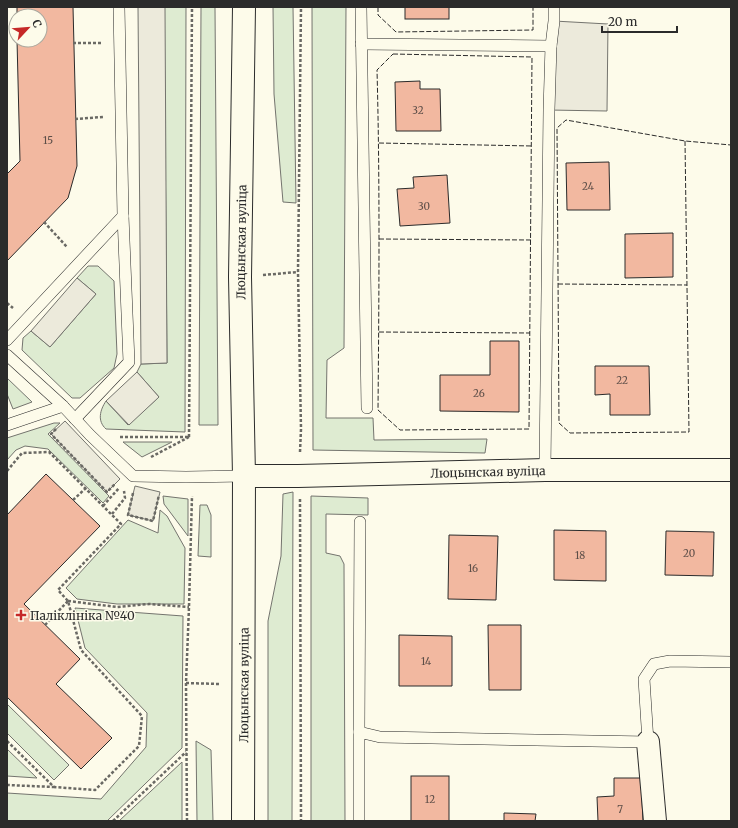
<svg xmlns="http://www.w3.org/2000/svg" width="738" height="828" viewBox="0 0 738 828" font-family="Merriweather,serif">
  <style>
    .green { fill: #deebd1; stroke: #74746e }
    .parking { fill: #eceadb; stroke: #74746e }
    .building { fill: #f2b8a0; stroke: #2b2b2b }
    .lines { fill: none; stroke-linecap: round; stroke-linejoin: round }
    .lane-casing { stroke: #2b2b2b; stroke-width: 12 }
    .street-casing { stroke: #2b2b2b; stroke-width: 24 }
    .secondary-casing { stroke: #2b2b2b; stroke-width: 24 }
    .path { stroke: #6a6964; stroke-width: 2.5; stroke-dasharray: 3 2; stroke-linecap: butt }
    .lane { stroke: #fdfbea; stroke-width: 11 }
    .street { stroke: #fdfbea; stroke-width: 22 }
    .secondary { stroke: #fdfbea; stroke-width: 22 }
    .fence { stroke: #2b2b2b; stroke-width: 1; stroke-dasharray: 5 2; stroke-linecap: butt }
    .poi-dot { fill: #c62828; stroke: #fdfbea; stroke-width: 1.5 }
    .labels { text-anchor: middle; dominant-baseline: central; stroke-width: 3; stroke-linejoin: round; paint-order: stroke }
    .number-label { font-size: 10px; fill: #5d4e48 }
    .street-label { font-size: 12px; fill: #2b2b2b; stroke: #fdfbea }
    .poi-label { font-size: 12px; fill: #2b2b2b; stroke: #fdfbea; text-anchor: start }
  </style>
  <rect width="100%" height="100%" fill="#fdfbea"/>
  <g class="green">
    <path d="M164 7H186L185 432 106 429C97 421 100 410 106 401L128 425 159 397 137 372 141 364 167 363Z"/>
    <polygon points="201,7 215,7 218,425 199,425"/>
    <polygon points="273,7 293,7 296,203 283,202 274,94"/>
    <polygon points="312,7 346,7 344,348 327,360 326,418 373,418 374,440 487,439 485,453 313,450"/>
    <polygon points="88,266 98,266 114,281 117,354 114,368 80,398 72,398 22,350 23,338 31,331 50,347 96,294 77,278"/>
    <polygon points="7,378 32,402 13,409 7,394"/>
    <polygon points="54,423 60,423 48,434 109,496 103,503 48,449 25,446 16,450 7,460 7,438"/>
    <polygon points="123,442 172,442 142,457"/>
    <polygon points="293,492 292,821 268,821 268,621 281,556 283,494"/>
    <polygon points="163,496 188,499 188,536 164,504"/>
    <polygon points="311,496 368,498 368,515 326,514 326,553 340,556 344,564 345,821 311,821"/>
    <polygon points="200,505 207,505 211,515 211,557 198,556"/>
    <polygon points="160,510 167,516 185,548 184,604 117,604 77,599 66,588 128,520 158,533"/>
    <polygon points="75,608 183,616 182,748 107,821 7,821 7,793 101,799 146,747 147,713 85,648"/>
    <polygon points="7,704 69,765 54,780 7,733"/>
    <polygon points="196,741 211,750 213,821 197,821"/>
    <polygon points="7,749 37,778 7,776"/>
    <polygon points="182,762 182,821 119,821"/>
  </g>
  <g class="parking">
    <polygon points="138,7 165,7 167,363 141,364"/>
    <polygon points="554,21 608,24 607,111 549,110"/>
    <polygon points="77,278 96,294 50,347 31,331"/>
    <polygon points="137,372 159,397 129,425 106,401"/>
    <polygon points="65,421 120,479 107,492 51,434"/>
    <polygon points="135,486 160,492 153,521 128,515"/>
  </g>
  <g class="building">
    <polygon points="17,7 73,7 77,166 68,198 7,261 7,174 20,161 17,40 40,40 40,16 17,16"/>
    <rect x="405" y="7" width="44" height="12"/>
    <polygon points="420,81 420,89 440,89 441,131 396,131 395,82"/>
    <polygon points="609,162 610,210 567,210 566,163"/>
    <polygon points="447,175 450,223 400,226 397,189 414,188 413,177"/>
    <polygon points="673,233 673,277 625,278 625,234"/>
    <polygon points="490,341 519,341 519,412 440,411 440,375 490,375"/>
    <polygon points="595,366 649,366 650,415 610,415 610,394 595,395"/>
    <polygon points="46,474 100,526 24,604 80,659 56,684 112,738 81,769 7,697 7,515"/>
    <polygon points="554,530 606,531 606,581 554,580"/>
    <polygon points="666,531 714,532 713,576 665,575"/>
    <polygon points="449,535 498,536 496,600 448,599"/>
    <polygon points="488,625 521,625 521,690 489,690"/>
    <polygon points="399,635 452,636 452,686 399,686"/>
    <rect x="411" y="776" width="38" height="45"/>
    <polygon points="614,778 641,778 643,821 598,821 597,797 614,796"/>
    <polygon points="504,813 536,814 535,821 504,821"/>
  </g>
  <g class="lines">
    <g class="lane-casing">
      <g id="lane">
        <polyline points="361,7 367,408"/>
        <polyline points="361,44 551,46"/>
        <polyline points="7,340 123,216 119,7"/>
        <polyline points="7,355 63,406 90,435 133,476 186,477 244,476"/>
        <polyline points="75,419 129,362 123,216"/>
        <polyline points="7,425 63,406"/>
        <polyline points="545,470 549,110 551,46 554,21 554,7"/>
        <polyline points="359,732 360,522"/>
        <polyline points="359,821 359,732 380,737 648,742 644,679 654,664 670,661 731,662"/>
      </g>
    </g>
    <g class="street-casing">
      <g id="street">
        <path id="s1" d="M244 476H298L545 470H731"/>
        <polyline points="648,742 655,821"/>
      </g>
    </g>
    <g class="secondary-casing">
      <g id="secondary">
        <path id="s2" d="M243 821 244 476 240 277 244 7"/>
      </g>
    </g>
    <g class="path">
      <polyline points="73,43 101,43"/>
      <polyline points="75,119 103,117"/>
      <polyline points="44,222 67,247"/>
      <polyline points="263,275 298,272"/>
      <polyline points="7,303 13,308"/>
      <polyline points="56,429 51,434 107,492 115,484"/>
      <polyline points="120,437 189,437"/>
      <polyline points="189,437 192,7"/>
      <polyline points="300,452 301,429 298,272 301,7"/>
      <polyline points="151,457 189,437"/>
      <polyline points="7,471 22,453 49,452 121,524 58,590 68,601 81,650 142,716 139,746 95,790 54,787"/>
      <polyline points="133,493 128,515 153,521 159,495"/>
      <polyline points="300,499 301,821"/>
      <polyline points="73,500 86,488"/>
      <polyline points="103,506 119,488"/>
      <polyline points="112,514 125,498 124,491"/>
      <polyline points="68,601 117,607 149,604 189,607"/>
      <polyline points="45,625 68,601"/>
      <polyline points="186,683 219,684"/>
      <polyline points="7,741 54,787 7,785"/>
      <polyline points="113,821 186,752"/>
      <polyline points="187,821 186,683 189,607 192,496"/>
    </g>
    <use href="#lane" class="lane"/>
    <use href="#street" class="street"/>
    <use href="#secondary" class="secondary"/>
    <g class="fence">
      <polyline points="378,7 378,15 396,32 533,30 533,7"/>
      <path d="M393 54 532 57 529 429 400 430 378 410C379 296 380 183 377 70Z"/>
      <polyline points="685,141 689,432 570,433 559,423 557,128 566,120 685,141 731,145"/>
      <polyline points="379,143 532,146"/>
      <polyline points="379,239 531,240"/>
      <polyline points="558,284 687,285"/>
      <polyline points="379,332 530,333"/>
    </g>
  </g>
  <path class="poi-dot" d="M19 609h4v4h4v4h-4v4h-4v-4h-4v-4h4z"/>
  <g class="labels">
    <g class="number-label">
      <text x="418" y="110">32</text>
      <text x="48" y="140">15</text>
      <text x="588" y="186">24</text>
      <text x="424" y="206">30</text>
      <text x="622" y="380">22</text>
      <text x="479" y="393">26</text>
      <text x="689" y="553">20</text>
      <text x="580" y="555">18</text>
      <text x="473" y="568">16</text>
      <text x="426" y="661">14</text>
      <text x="430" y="799">12</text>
      <text x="620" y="809">7</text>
    </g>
    <g class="street-label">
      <text stroke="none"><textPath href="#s2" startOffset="579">Люцынская вуліца</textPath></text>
      <text stroke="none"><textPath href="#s1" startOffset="244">Люцынская вуліца</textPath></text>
      <text stroke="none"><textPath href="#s2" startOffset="136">Люцынская вуліца</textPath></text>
    </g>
    <g class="poi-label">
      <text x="30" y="615">Паліклініка №40</text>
    </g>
  </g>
  <rect width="738" height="828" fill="none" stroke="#2b2b2b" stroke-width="16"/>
  <g transform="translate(28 28) rotate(64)"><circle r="19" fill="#fdfbea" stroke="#a9a89e"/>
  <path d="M0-3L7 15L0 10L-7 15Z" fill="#c62828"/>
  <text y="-6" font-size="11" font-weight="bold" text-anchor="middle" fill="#2b2b2b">С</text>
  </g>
  <path d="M602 26v6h75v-6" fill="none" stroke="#2b2b2b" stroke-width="2"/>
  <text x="608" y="26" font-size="12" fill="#2b2b2b" stroke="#fdfbea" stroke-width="3" paint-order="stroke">20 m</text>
</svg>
